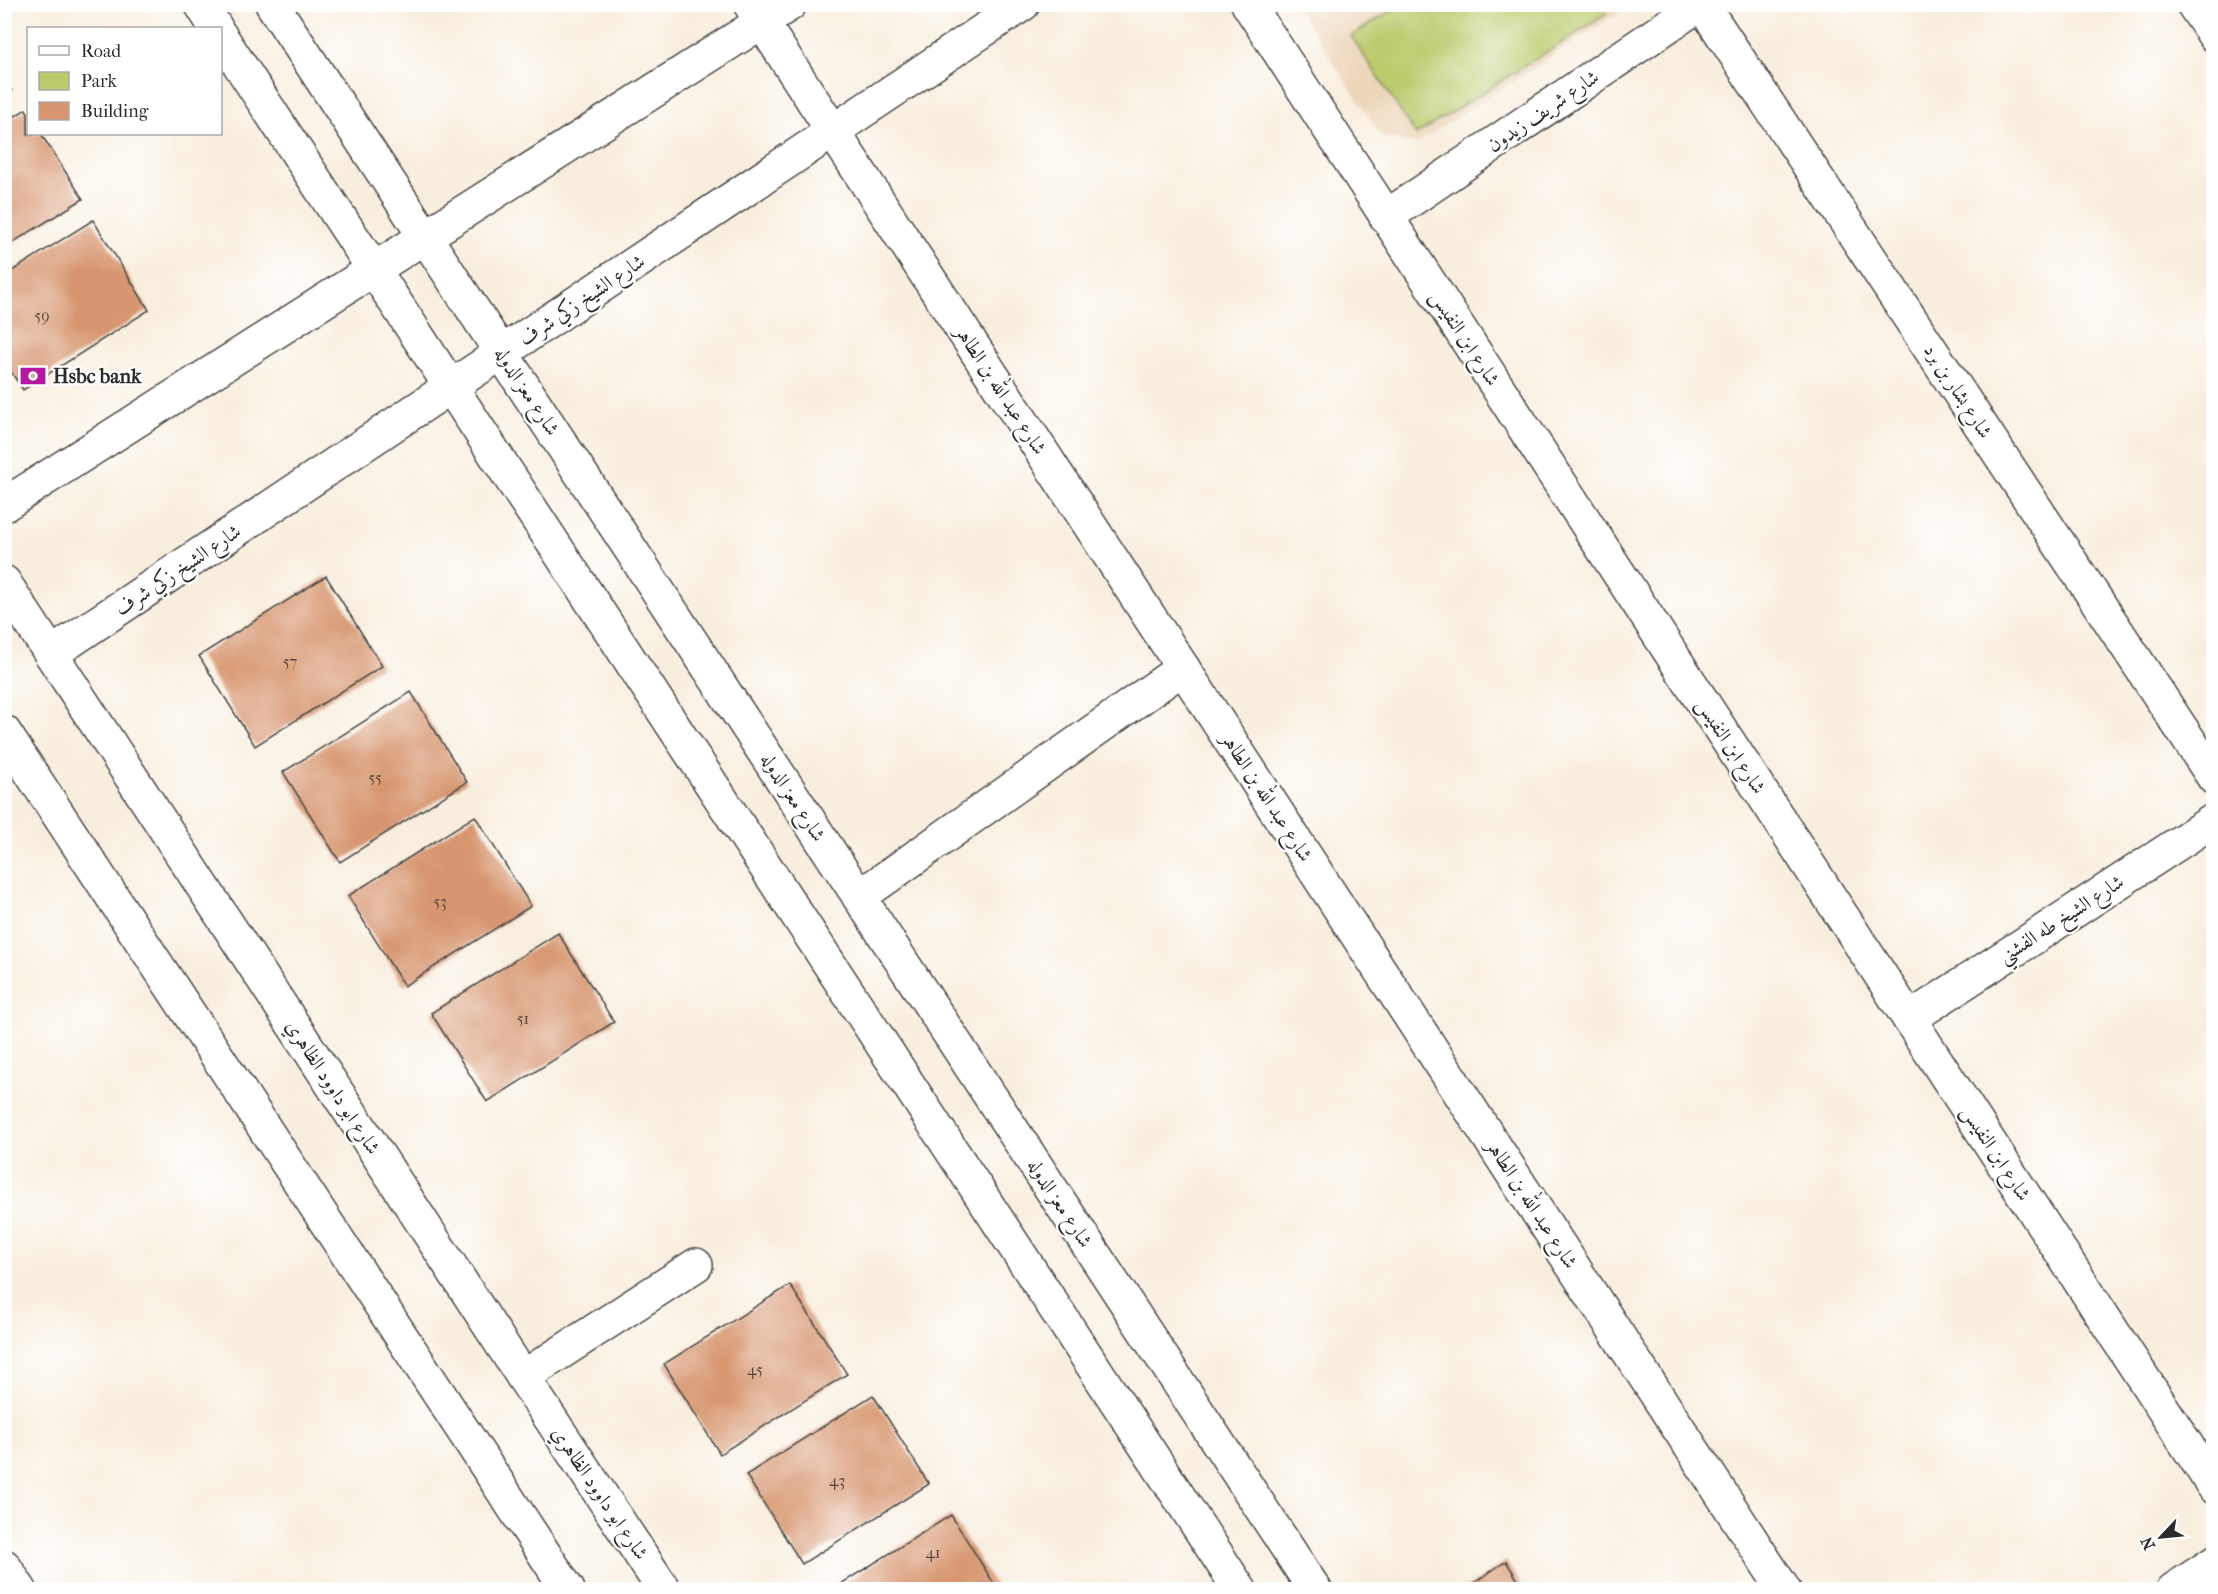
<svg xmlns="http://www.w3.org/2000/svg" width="2218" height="1594" viewBox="0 0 2218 1594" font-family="'IM FELL French Canon',Amiri,serif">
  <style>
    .built { fill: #edd7bb }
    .green { fill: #bccb6e; stroke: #747b4c; stroke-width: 1.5 }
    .building { fill: #d79670 }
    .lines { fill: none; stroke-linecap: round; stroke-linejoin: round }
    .minor-casing { stroke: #4a4846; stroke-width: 36 }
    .minor { stroke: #fff; stroke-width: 33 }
    .labels { text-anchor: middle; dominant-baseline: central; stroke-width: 4.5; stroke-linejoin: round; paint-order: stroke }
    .number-label { font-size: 16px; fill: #56463c }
    .street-label { font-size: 20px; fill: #2b2b2b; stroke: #fff }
    .poi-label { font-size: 20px; font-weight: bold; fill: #2b2b2b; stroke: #fff; text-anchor: start }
  </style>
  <rect width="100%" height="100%" fill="#fff"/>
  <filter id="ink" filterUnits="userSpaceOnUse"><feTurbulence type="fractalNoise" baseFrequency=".0167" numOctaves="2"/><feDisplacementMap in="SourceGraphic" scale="12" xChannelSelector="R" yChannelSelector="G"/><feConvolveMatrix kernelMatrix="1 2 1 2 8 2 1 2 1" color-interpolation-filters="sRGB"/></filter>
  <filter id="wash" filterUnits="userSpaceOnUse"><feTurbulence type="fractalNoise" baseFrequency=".008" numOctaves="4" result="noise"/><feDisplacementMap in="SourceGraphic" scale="24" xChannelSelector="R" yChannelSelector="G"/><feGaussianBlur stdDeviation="1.35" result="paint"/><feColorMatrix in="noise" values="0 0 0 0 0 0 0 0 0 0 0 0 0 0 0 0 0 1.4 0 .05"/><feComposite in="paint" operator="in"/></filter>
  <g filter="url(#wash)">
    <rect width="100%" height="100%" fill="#f8eede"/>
    <polygon class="built" points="1296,5 1631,5 1416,144 1382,137"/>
    <polygon class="green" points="1601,5 1607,14 1416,135 1351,36 1400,5"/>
    <g id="blocks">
      <g class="building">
        <polygon points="4,78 12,91 4,96"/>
        <polygon points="26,109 28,113 28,134 41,134 83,199 4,248 4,123"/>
        <polygon points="93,220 149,310 23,390 4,361 4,276"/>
        <polygon points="326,576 382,666 255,746 199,656"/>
        <polygon points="411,692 467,782 340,862 283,772"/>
        <polygon points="475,816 531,906 404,986 348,896"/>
        <polygon points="558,933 614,1022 487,1102 431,1013"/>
        <polygon points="790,1285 847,1374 720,1454 664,1364"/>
        <polygon points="873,1395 929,1484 802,1564 746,1475"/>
        <polygon points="951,1515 998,1590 831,1590"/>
        <polygon points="1506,1561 1524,1590 1464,1590"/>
      </g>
    </g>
  </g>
  <g filter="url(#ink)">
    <use href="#blocks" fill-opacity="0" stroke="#4a4846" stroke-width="1.5"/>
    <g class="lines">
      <g class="minor-casing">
        <g id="minor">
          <polyline points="201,4 216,28"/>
          <polyline points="272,4 1315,1590"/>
          <polyline points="750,4 1784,1590"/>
          <polyline points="1248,4 2214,1487"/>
          <polyline points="1702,4 2214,778"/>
          <polyline points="2193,4 2214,35"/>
          <polyline points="220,35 1240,1590"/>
          <polyline points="1386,217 1700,4"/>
          <polyline points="4,505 790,4"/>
          <polyline points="4,582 523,1377 664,1590"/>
          <polyline points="51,654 1023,4"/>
          <polyline points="4,732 568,1590"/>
          <polyline points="859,897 1183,668"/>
          <polyline points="1909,1019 2214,820"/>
          <polyline points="523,1377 696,1265"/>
          <polyline points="4,1566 20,1590"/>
          <polyline points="2173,1590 2214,1563"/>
        </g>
      </g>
      <use href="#minor" class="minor"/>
    </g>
  </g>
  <defs>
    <g id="bank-bare" transform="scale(2.07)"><path d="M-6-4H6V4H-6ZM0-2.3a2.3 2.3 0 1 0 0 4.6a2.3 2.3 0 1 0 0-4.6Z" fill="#b5179e" stroke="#fff" stroke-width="2.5" paint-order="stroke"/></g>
  </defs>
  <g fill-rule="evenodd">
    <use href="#bank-bare" x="33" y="376"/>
  </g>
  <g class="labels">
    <g class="number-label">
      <text x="42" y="315">59</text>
      <text x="290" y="661">57</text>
      <text x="375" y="777">55</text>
      <text x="440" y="901">53</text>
      <text x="523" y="1018">51</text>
      <text x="755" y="1369">45</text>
      <text x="837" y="1480">43</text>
      <text x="933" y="1552">41</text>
    </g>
    <g class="street-label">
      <text transform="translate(1543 111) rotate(-34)">شارع شريف زيدون</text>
      <text transform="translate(582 300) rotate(-34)">شارع الشيخ زكي شرف</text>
      <text transform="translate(1465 338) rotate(57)">شارع ابن النفيس</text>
      <text transform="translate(1001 390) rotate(57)">شارع عبد الله بن الطاهر</text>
      <text transform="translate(527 391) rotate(57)">شارع معز الدوله</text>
      <text transform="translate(1958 391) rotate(57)">شارع بشار بن برد</text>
      <text transform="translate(178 570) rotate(-34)">شارع الشيخ زكي شرف</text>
      <text transform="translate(1731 746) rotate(57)">شارع ابن النفيس</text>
      <text transform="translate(793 797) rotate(57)">شارع معز الدوله</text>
      <text transform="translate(1267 797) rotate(57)">شارع عبد الله بن الطاهر</text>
      <text transform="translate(2061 919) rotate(-33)">شارع الشيخ طه الفشني</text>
      <text transform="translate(333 1087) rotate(57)">شارع ابو داوود الظاهري</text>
      <text transform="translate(1996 1153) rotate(57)">شارع ابن النفيس</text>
      <text transform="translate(1060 1203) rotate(57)">شارع معز الدوله</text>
      <text transform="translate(1532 1204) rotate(57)">شارع عبد الله بن الطاهر</text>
      <text transform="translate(600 1493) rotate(56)">شارع ابو داوود الظاهري</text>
    </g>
    <g class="poi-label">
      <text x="53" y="376">Hsbc bank</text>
    </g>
  </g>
  <rect width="2218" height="1594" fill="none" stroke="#fff" stroke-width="24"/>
  <rect x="27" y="27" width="195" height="108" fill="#ffffff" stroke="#aaaaaa" stroke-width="1.5"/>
  <rect x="39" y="46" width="30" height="9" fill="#ffffff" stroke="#aaaaaa" stroke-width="1.5"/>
  <text x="81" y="57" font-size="18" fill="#2b2b2b">Road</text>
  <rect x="39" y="72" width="30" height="18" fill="#bccb6e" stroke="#aaaaaa" stroke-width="1.5"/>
  <text x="81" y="87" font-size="18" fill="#2b2b2b">Park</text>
  <rect x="39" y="102" width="30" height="18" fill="#d79670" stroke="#aaaaaa" stroke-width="1.5"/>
  <text x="81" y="117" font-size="18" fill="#2b2b2b">Building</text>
  <g transform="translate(2161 1537) rotate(244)" stroke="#ffffff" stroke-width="4.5" paint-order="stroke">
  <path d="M0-4.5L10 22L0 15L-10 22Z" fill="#2b2b2b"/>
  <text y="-9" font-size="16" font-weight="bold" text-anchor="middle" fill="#2b2b2b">N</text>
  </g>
</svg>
